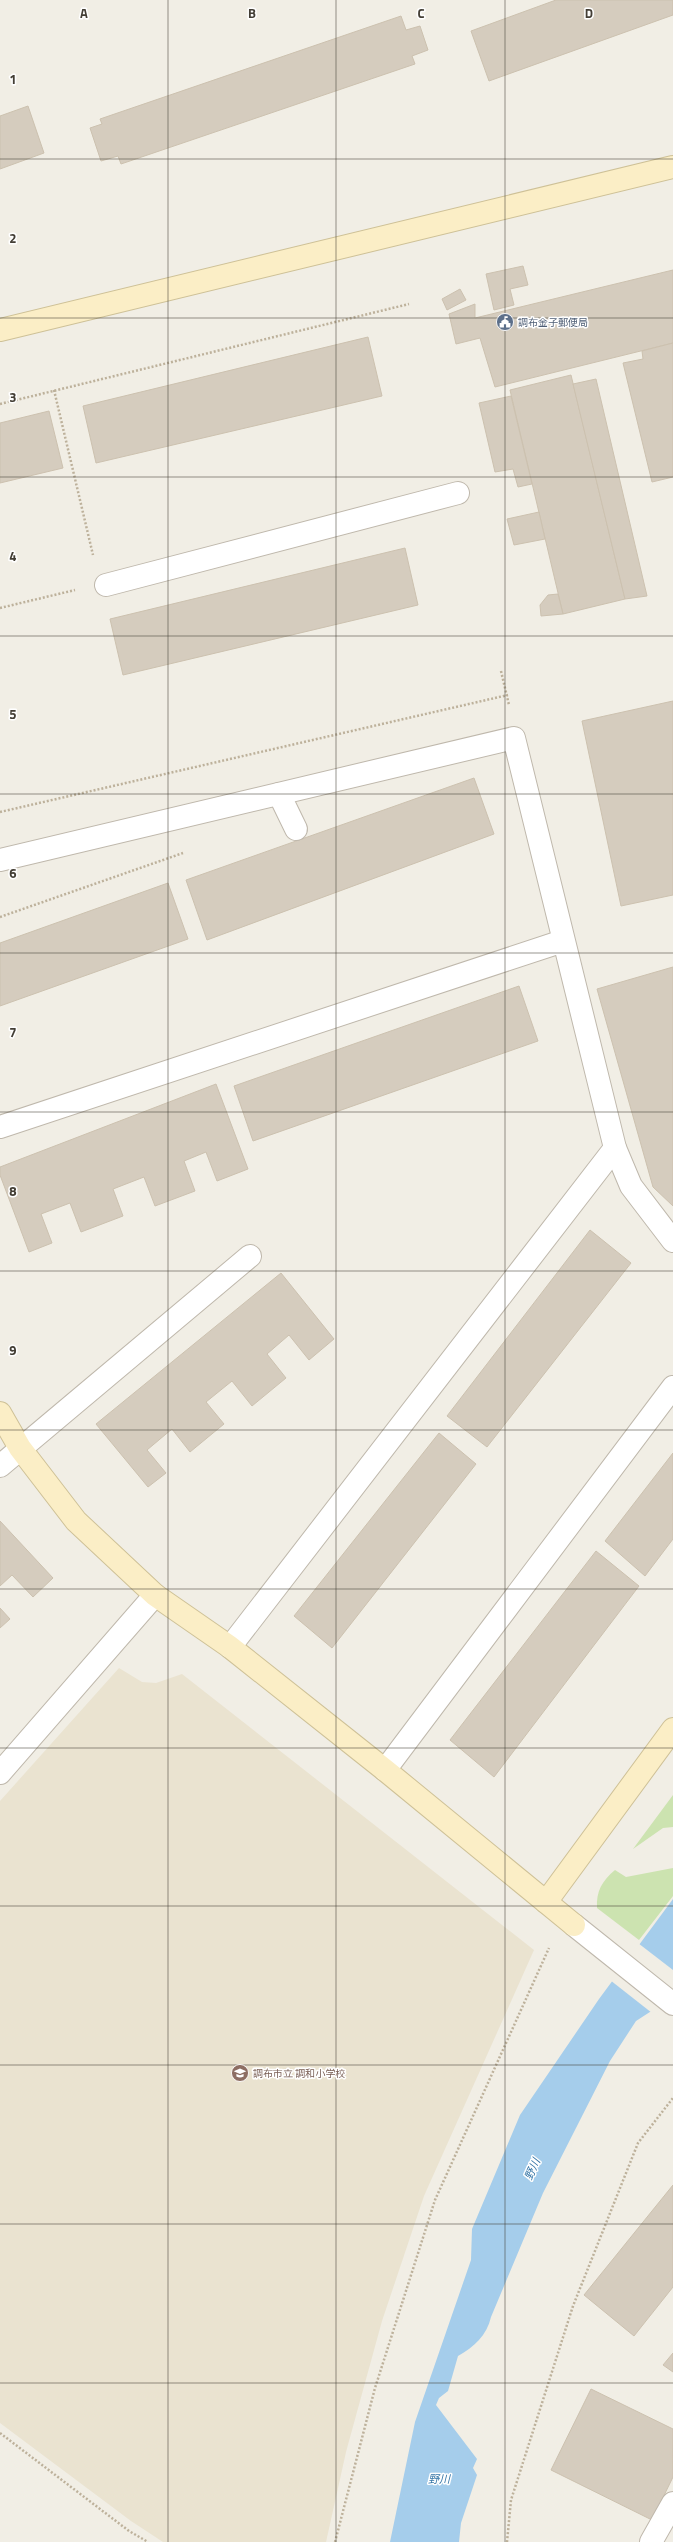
<svg xmlns="http://www.w3.org/2000/svg" width="673" height="2542" viewBox="0 0 673 2542" font-family="'Titillium Web','Noto Sans JP',sans-serif">
  <style>
    .education { fill: #eae3d0 }
    .green { fill: #cce3b0 }
    .water { fill: #a5cdeb }
    .pier { fill: #f1eee5 }
    .building { fill: #d5ccbe; stroke: #ccc1af }
    .lines { fill: none; stroke-linecap: round; stroke-linejoin: round }
    .lane-casing { stroke: #bfb8ac; stroke-width: 24 }
    .street-casing { stroke: #bfb8ac; stroke-width: 24 }
    .secondary-casing { stroke: #cec197; stroke-width: 24 }
    .path { stroke: #bdb19b; stroke-width: 2.5; stroke-dasharray: 2 2; stroke-linecap: butt }
    .lane { stroke: #fff; stroke-width: 22 }
    .street { stroke: #fff; stroke-width: 22 }
    .secondary { stroke: #fbeec6; stroke-width: 22 }
    .grid { fill: none; stroke: #433e35; stroke-width: 1; stroke-opacity: 0.55 }
    .labels { text-anchor: middle; dominant-baseline: central; stroke-width: 3; stroke-linejoin: round; paint-order: stroke }
    .service-label { font-size: 10px; fill: #4e5e75; stroke: #fff; text-anchor: start }
    .education-label { font-size: 10px; fill: #785e54; stroke: #fff; text-anchor: start }
    .water-label { font-size: 11px; font-style: italic; fill: #3676a7; stroke: #fff }
    .grid-label { font-size: 13px; text-anchor: middle; font-weight: bold; fill: #433e35; stroke: #fff; stroke-width: 3; stroke-linejoin: round; paint-order: stroke }
  </style>
  <rect width="100%" height="100%" fill="#f1eee5"/>
  <polygon class="education" points="119,1668 142,1682 156,1683 182,1674 534,1950 424,2196 382,2321 346,2452 326,2542 163,2542 131,2521 0,2423 0,1801"/>
  <g class="green">
    <polygon points="673,1795 673,1827 663,1828 633,1849"/>
    <path d="M673 1868V1896L639 1940 597 1908C596 1891 602 1881 615 1870L626 1877Z"/>
  </g>
  <path class="water" d="M673 1899V1988L653 2010 636 2021 610 2061 543 2193 491 2317C487 2335 474 2347 458 2356L448 2391 439 2398 436 2405 477 2459 473 2468 477 2475 461 2523 459 2542H390L415 2422 471 2260 472 2229 520 2115 599 1999Z"/>
  <polygon class="pier" points="638,1943 673,1970 673,1991 652,2013 610,1980"/>
  <g class="building">
    <polygon points="556,0 673,0 673,15 489,81 471,31"/>
    <polygon points="401,16 406,30 420,26 428,50 412,56 415,64 121,164 118,156 101,161 90,128 102,124 100,119"/>
    <polygon points="28,106 44,153 0,169 0,116"/>
    <polygon points="523,266 528,285 510,289 514,305 494,310 486,274"/>
    <polygon points="673,270 673,343 495,387 480,338 456,344 449,314 475,304 475,318"/>
    <polygon points="460,289 466,300 447,310 442,299"/>
    <polygon points="368,337 382,396 96,463 83,406"/>
    <polygon points="673,343 673,477 652,482 623,363 643,359 642,351"/>
    <polygon points="571,375 625,599 563,614 510,390"/>
    <polygon points="596,379 647,596 625,599 573,384"/>
    <polygon points="511,396 532,484 518,487 513,469 495,472 479,403"/>
    <polygon points="49,411 63,468 0,483 0,423"/>
    <polygon points="539,512 545,539 514,545 507,519"/>
    <polygon points="405,548 418,605 123,675 110,619"/>
    <polygon points="558,594 563,614 541,616 540,605 548,595"/>
    <polygon points="673,701 673,895 621,906 582,721"/>
    <polygon points="474,778 494,834 207,940 186,880"/>
    <polygon points="168,883 188,939 0,1006 0,943"/>
    <polygon points="673,967 673,1206 653,1187 597,989"/>
    <polygon points="519,986 538,1041 253,1141 234,1086"/>
    <polygon points="216,1084 248,1169 217,1181 206,1152 184,1161 195,1191 155,1206 144,1177 113,1189 123,1216 81,1232 70,1203 41,1214 52,1243 29,1252 0,1175 0,1167"/>
    <polygon points="590,1230 631,1263 487,1447 447,1416"/>
    <polygon points="281,1273 334,1339 309,1360 289,1335 267,1354 286,1378 252,1406 232,1381 206,1402 224,1424 190,1452 172,1429 147,1450 166,1473 148,1487 96,1424"/>
    <polygon points="439,1433 476,1464 332,1648 294,1616"/>
    <polygon points="673,1453 673,1539 645,1576 605,1541"/>
    <polygon points="0,1521 53,1578 33,1597 12,1575 0,1586"/>
    <polygon points="596,1551 639,1586 494,1777 450,1740"/>
    <polygon points="0,1608 10,1619 0,1628"/>
    <polygon points="673,2185 673,2287 634,2336 584,2295"/>
    <polygon points="673,2353 673,2372 663,2365"/>
    <polygon points="591,2389 673,2429 673,2477 652,2520 551,2470"/>
  </g>
  <g class="lines">
    <g class="lane-casing">
      <g id="lane">
        <polyline points="106,585 458,493"/>
        <polyline points="279,794 296,829"/>
        <polyline points="0,860 514,738 615,1148 631,1186 673,1241"/>
        <polyline points="0,1127 563,941"/>
        <polyline points="0,1466 250,1256"/>
        <polyline points="230,1647 615,1148"/>
        <polyline points="385,1770 673,1387"/>
      </g>
    </g>
    <g class="street-casing">
      <g id="street">
        <polyline points="0,1773 155,1595"/>
        <polyline points="574,1925 673,2004"/>
        <polyline points="651,2542 673,2503"/>
      </g>
    </g>
    <g class="secondary-casing">
      <g id="secondary">
        <polyline points="0,330 673,167"/>
        <polyline points="0,1413 20,1448 76,1521 155,1595 230,1647 385,1770 574,1925"/>
        <polyline points="546,1902 673,1729"/>
      </g>
    </g>
    <g class="path">
      <polyline points="54,390 93,555"/>
      <polyline points="0,404 409,304"/>
      <polyline points="0,608 75,590"/>
      <polyline points="501,671 509,705"/>
      <polyline points="0,812 508,695"/>
      <polyline points="0,917 183,853"/>
      <polyline points="0,2433 129,2531 148,2542"/>
      <polyline points="335,2542 375,2388 435,2200 549,1948"/>
      <polyline points="507,2542 511,2500 573,2306 638,2143 673,2098"/>
    </g>
    <use href="#lane" class="lane"/>
    <use href="#street" class="street"/>
    <use href="#secondary" class="secondary"/>
  </g>
  <path class="grid" d="M168 0V2542M336 0V2542M505 0V2542M0 159H673M0 318H673M0 477H673M0 636H673M0 794H673M0 953H673M0 1112H673M0 1271H673M0 1430H673M0 1589H673M0 1748H673M0 1906H673M0 2065H673M0 2224H673M0 2383H673"/>
  <defs>
    <g id="civic-disc" transform="scale(0.9)"><circle r="9.5" fill="#5c6f8a" stroke="#fff"/><path d="M-.6-6.5H3V-4.5H.6V-3L4-1V1h2V6H-6V1h2V-1L-.6-3ZM-1.2 2.5V6h2.4V2.5Z" fill="#fff"/></g>
    <g id="school-disc" transform="scale(0.9)"><circle r="9.5" fill="#8d6e63" stroke="#fff"/><path d="M0-5L7-2L0 1L-7-2ZM-4 1L0 2.5L4 1V4Q0 6-4 4Z" fill="#fff"/></g>
  </defs>
  <g fill-rule="evenodd">
    <use href="#civic-disc" x="505" y="322"/>
    <use href="#school-disc" x="240" y="2073"/>
  </g>
  <g class="labels">
    <g class="service-label">
      <text x="518" y="322">調布金子郵便局</text>
    </g>
    <g class="education-label">
      <text x="253" y="2073">調布市立 調和小学校</text>
    </g>
    <g class="water-label">
      <text transform="translate(532 2169) rotate(-66)">野川</text>
      <text x="439" y="2479">野川</text>
    </g>
  </g>
  <g class="grid-label">
    <text x="84" y="18">A</text>
    <text x="252" y="18">B</text>
    <text x="421" y="18">C</text>
    <text x="589" y="18">D</text>
    <text x="13" y="84">1</text>
    <text x="13" y="243">2</text>
    <text x="13" y="402">3</text>
    <text x="13" y="561">4</text>
    <text x="13" y="719">5</text>
    <text x="13" y="878">6</text>
    <text x="13" y="1037">7</text>
    <text x="13" y="1196">8</text>
    <text x="13" y="1355">9</text>
  </g>
</svg>
